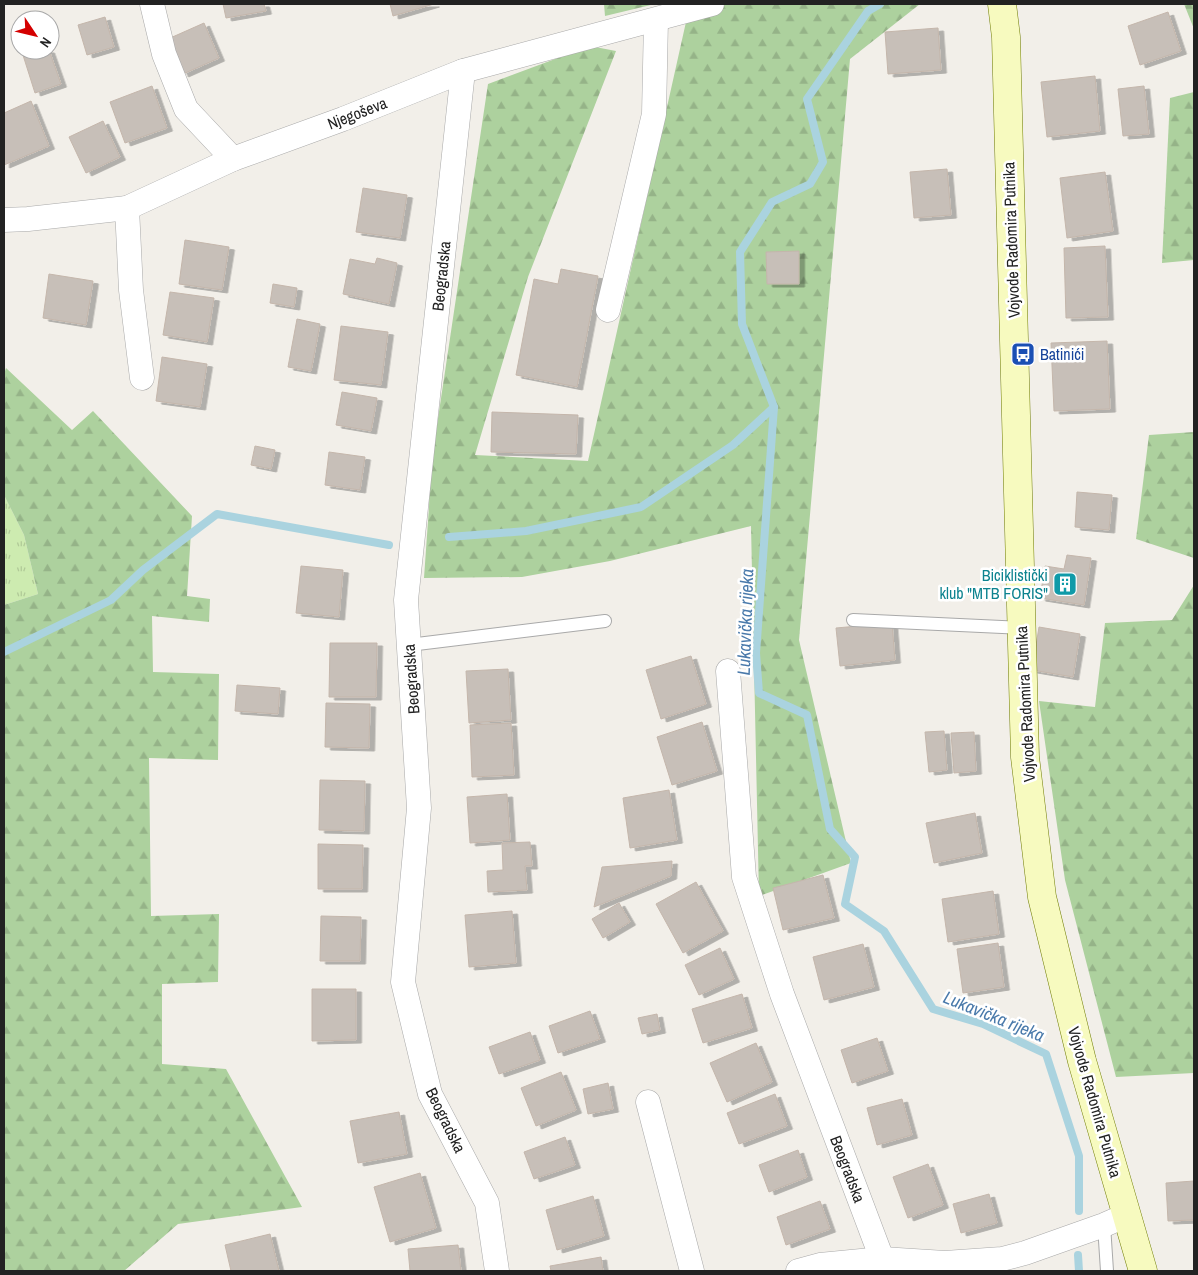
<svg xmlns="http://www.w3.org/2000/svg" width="1198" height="1275" viewBox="0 0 1198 1275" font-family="'Archivo Narrow',sans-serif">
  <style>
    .grass { fill: url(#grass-tufts) }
    .forest { fill: url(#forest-firs) }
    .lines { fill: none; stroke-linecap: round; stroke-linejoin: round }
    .stream { stroke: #aad3df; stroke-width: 8 }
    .building { fill: #c7bfb8; stroke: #c4b6ab; filter: url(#shadow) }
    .service-casing { stroke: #a9a9a9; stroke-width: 14 }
    .minor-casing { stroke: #a9a9a9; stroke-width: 25 }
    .secondary-casing { stroke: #707d05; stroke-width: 29 }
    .service { stroke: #fff; stroke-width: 12 }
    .minor { stroke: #fff; stroke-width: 24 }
    .secondary { stroke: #f7fabf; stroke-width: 28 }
    .labels { text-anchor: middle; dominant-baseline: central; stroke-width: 5; stroke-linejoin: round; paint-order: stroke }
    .street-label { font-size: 16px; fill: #222; stroke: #fff }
    .transit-label { font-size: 16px; fill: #164399; stroke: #fff; text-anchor: start }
    .culture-label { font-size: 16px; fill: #0d838f; stroke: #fff; text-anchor: end }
    .water-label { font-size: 18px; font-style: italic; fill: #4a7aab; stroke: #fff }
  </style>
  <defs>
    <pattern id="grass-tufts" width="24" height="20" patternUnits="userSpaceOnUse" patternTransform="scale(1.25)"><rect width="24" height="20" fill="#cdebb0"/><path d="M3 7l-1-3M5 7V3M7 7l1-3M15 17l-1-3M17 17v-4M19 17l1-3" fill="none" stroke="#b0c997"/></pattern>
    <pattern id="forest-firs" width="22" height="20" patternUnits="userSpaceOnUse" patternTransform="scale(1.25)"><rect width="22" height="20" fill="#add19e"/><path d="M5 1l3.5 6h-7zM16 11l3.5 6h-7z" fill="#95b388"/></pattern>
    <filter id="shadow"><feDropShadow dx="5.5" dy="3" stdDeviation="0" flood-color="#0004"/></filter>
  </defs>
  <rect width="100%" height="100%" fill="#f2efe9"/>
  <polygon class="grass" points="4,495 24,535 38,594 4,605"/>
  <g class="forest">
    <polygon points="604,4 655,4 605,16"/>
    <polygon points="690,4 920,4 850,59 799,640 851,863 759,896 751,526 610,561 522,577 424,578 429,507 430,472 488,84 590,46 616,51 528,277 475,455 588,461"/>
    <polygon points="1184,4 1194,4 1194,29"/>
    <polygon points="1194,92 1194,260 1162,263 1170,98"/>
    <polygon points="6,368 72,430 93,411 192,516 187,596 210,599 209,622 152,616 153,672 219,674 218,760 149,758 151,916 219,914 218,982 162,984 162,1064 226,1069 302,1207 178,1224 124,1271 4,1271 4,605 38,594 24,535 4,495 4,374"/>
    <polygon points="1194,432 1194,558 1136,539 1149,435"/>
    <polygon points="1194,585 1194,1073 1116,1077 1065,880 1039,701 1095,707 1105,623 1172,620"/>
  </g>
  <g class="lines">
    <g class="stream">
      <polyline points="880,4 868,11 807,99 823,162 810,184 772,202 740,252 742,324 774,407 756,653 759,693 807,715 830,829 855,857 845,904 884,931 933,1009 983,1024 1046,1054 1079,1156 1079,1211"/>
      <polyline points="449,537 526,531 641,507 733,445 774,407"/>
      <polyline points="4,652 111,600 143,570 217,514 389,545"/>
      <polyline points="1078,1255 1079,1271"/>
    </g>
  </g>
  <g class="building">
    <polygon points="223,4 264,4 266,11 226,18"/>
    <polygon points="390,4 434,4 393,16"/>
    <polygon points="1168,12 1181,51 1140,65 1128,26"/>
    <polygon points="105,17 114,47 87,55 78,25"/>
    <polygon points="204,23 219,58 183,74 168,39"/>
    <polygon points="938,28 941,70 888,74 885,32"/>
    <polygon points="27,50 49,50 61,84 35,93 22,52"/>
    <polygon points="1095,76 1100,131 1047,137 1041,82"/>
    <polygon points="152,86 167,128 125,143 110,102"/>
    <polygon points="1144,86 1149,134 1123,136 1118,89"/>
    <polygon points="31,101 49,146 4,165 4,113"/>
    <polygon points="103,121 120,157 86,173 69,137"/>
    <polygon points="947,169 951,215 914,218 910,172"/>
    <polygon points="1105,172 1113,231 1067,238 1060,178"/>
    <polygon points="363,188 407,195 400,238 356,232"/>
    <polygon points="185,240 229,247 222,290 179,284"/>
    <polygon points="1105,246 1108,317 1066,318 1064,248"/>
    <polygon points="799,251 799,284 767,284 766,252"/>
    <polygon points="377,258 397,263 389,304 343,294 350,259 375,264"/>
    <polygon points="561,269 598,276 577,387 516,375 534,279 558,284"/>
    <polygon points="49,274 93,281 86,325 43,318"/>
    <polygon points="273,284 297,288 294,307 270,303"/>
    <polygon points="170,292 214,298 207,342 163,335"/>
    <polygon points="297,319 320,324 311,371 288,367"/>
    <polygon points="341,326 388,332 381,385 334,380"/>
    <polygon points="1107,341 1110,409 1054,411 1051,343"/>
    <polygon points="162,357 207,364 200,407 156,401"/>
    <polygon points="342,392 377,398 371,431 336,425"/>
    <polygon points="492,412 578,415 576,454 491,452"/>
    <polygon points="255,446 275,450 271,469 251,465"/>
    <polygon points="329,452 365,457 360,490 325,485"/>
    <polygon points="1077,492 1112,495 1109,530 1075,527"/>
    <polygon points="1067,555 1091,558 1084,605 1040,598 1045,566 1064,569"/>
    <polygon points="301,566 343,570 339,617 296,613"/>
    <polygon points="892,623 895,660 840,666 836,628"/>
    <polygon points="1039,627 1080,634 1073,677 1032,670"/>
    <polygon points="330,643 377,643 376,697 329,697"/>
    <polygon points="691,656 706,704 661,719 646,670"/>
    <polygon points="508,669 511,720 469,723 466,671"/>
    <polygon points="237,685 280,688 278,714 235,711"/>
    <polygon points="326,703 370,704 369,748 325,747"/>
    <polygon points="702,722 717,771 672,785 657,737"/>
    <polygon points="511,723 514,775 472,777 470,725"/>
    <polygon points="944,731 947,770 929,772 925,732"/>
    <polygon points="974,732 976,771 954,773 951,733"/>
    <polygon points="320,780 365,781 364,831 319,830"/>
    <polygon points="669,790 677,840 630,848 623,798"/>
    <polygon points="507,794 510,840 470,843 467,797"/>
    <polygon points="975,813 982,853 934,863 926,823"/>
    <polygon points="530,842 532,866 525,866 527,890 488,892 487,871 503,870 502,843"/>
    <polygon points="318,844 363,845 362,889 318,889"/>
    <polygon points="672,861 671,876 594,907 602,867"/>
    <polygon points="823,875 834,918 783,930 773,888"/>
    <polygon points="696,882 723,931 683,953 656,904"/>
    <polygon points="993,891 999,934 948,942 942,899"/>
    <polygon points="619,903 630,922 603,938 592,919"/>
    <polygon points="512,911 516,963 469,967 465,915"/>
    <polygon points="321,916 361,917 360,961 320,961"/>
    <polygon points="998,943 1004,987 963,993 957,949"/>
    <polygon points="863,944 874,987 824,1000 813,957"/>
    <polygon points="720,948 734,979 699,995 685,965"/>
    <polygon points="312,989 356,989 356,1040 312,1041"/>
    <polygon points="742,994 752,1028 703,1043 692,1009"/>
    <polygon points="590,1011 600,1039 558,1053 549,1026"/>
    <polygon points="657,1014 660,1030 642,1034 638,1018"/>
    <polygon points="530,1032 540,1060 499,1074 489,1047"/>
    <polygon points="877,1038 888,1071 852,1083 841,1050"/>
    <polygon points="756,1043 772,1082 727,1102 710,1063"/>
    <polygon points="561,1072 576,1110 536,1126 521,1088"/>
    <polygon points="608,1083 613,1109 588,1114 583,1089"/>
    <polygon points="775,1094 787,1126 739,1144 727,1113"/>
    <polygon points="902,1099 912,1135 877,1145 867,1108"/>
    <polygon points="399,1112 407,1154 358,1163 350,1121"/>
    <polygon points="565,1137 575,1165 534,1179 524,1152"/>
    <polygon points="798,1150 807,1177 769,1192 759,1165"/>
    <polygon points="928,1164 943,1205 908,1218 893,1177"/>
    <polygon points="420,1173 436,1228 390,1242 374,1187"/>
    <polygon points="1194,1181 1194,1220 1168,1221 1166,1183"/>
    <polygon points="989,1194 997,1223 961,1233 953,1204"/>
    <polygon points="593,1196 604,1236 557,1250 546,1210"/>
    <polygon points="820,1201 830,1229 786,1245 777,1217"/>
    <polygon points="270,1234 279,1271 231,1271 225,1245"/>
    <polygon points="458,1245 461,1271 410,1271 408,1249"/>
    <polygon points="601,1257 603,1271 551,1271 550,1266"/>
  </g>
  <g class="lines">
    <g class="service-casing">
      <g id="service">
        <polyline points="853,620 1021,628"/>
        <polyline points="409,645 605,621"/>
        <polyline points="1104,1225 1107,1271"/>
      </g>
    </g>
    <g class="minor-casing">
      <g id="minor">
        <polyline points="152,4 164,54 186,109 233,159"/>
        <polyline points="463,71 406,600 419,808 403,982 430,1094 487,1203 497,1271"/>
        <polyline points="127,208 131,290 142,378"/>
        <polyline points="4,220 28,219 127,208 233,159 343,119 463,71 712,4"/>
        <polyline points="608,310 654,114 656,20"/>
        <polyline points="728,671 744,877 782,994 882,1259"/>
        <polyline points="648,1102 692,1271"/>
        <polyline points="798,1271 820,1265 882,1259 945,1263 1002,1259 1025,1253 1104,1225 1127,1215"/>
      </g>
    </g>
    <g class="secondary-casing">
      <polyline id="secondary" points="1002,4 1006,37 1025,757 1042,897 1082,1061 1143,1271"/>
    </g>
    <use href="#service" class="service"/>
    <use href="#minor" class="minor"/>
    <use href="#secondary" class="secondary"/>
  </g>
  <defs>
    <g id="bus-square" transform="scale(1.25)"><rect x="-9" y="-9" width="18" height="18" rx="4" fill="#1a4fb4" stroke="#fff"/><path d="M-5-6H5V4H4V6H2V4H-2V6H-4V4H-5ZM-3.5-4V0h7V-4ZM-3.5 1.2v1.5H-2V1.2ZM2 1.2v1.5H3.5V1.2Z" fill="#fff"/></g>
    <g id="building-square" transform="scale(1.25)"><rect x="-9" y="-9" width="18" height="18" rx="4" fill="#0f9aa8" stroke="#fff"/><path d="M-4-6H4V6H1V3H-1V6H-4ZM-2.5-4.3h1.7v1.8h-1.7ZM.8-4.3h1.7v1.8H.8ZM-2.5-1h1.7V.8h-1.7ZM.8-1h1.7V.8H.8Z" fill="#fff"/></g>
  </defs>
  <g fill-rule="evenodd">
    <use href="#bus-square" x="1023" y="354"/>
    <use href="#building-square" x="1065" y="584"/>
  </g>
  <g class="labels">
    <g class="street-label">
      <text transform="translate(357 113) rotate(-21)">Njegoševa</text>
      <text transform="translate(1011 240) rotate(-92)">Vojvode Radomira Putnika</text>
      <text transform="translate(441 276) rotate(-84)">Beogradska</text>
      <text transform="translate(411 679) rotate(-94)">Beogradska</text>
      <text transform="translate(1025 704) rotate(-93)">Vojvode Radomira Putnika</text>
      <text transform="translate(1095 1102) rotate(74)">Vojvode Radomira Putnika</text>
      <text transform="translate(446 1120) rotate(64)">Beogradska</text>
      <text transform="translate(848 1169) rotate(69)">Beogradska</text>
    </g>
    <g class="transit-label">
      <text x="1040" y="354">Batinići</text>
    </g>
    <g class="culture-label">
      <text x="1048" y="575">Biciklistički<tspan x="1048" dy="18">klub "MTB FORIS"</tspan></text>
    </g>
    <g class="water-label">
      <text transform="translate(745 622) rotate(-88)">Lukavička rijeka</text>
      <text transform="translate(994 1016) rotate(22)">Lukavička rijeka</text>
    </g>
  </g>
  <rect width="1198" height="1275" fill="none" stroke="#222222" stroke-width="10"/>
  <g transform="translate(35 35) rotate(125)"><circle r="24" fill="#ffffff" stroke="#a7a7a7"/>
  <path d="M0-4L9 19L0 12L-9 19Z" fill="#d40000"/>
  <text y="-8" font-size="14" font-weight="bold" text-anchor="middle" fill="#222222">N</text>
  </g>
</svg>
